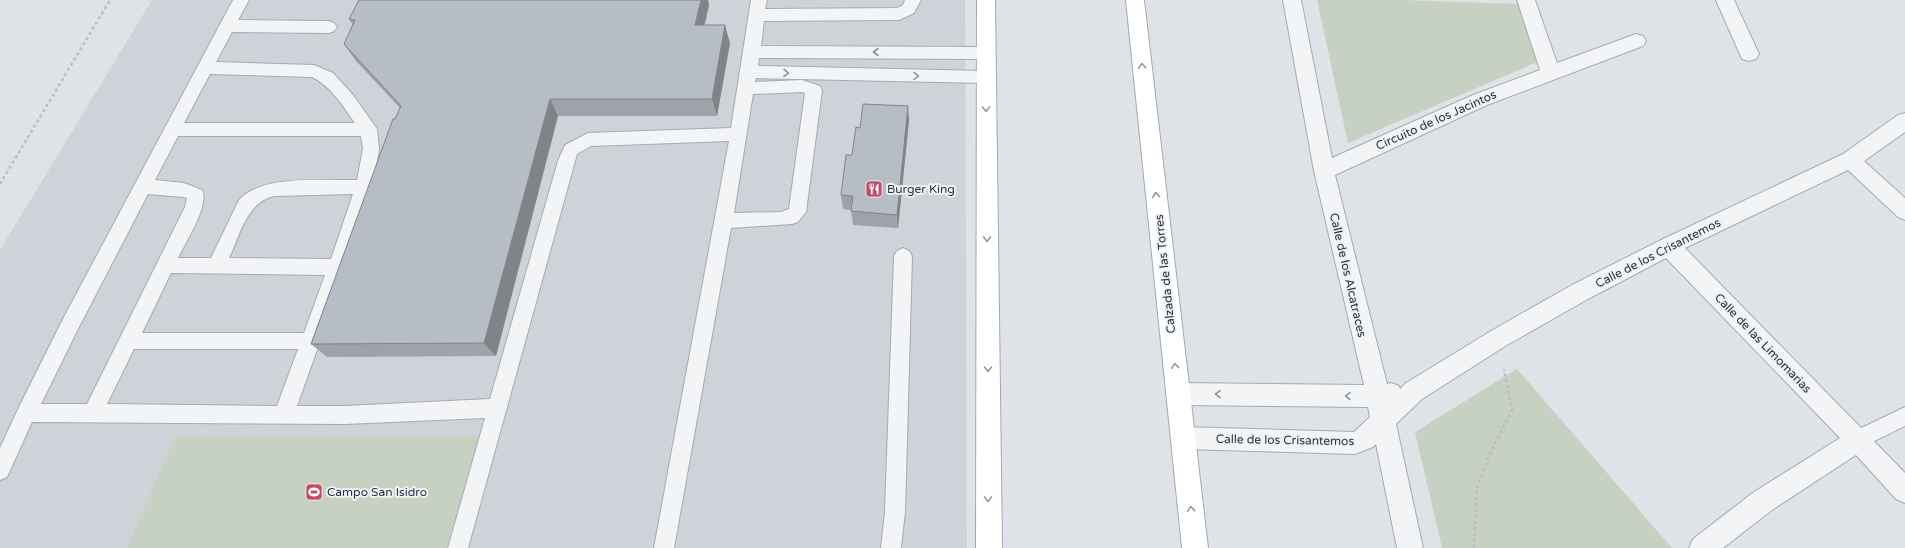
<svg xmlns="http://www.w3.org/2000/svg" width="1905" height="548" viewBox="0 0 1905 548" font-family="'Varela Round',sans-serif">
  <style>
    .built { fill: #ced3d9 }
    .green { fill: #c6d1c1 }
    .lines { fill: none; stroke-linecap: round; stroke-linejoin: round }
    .lane-casing { stroke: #a5aab2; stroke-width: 2 }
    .street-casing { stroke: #a5aab2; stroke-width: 2 }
    .primary-casing { stroke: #9fa9b3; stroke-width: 2 }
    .path { stroke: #babec2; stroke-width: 2.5; stroke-dasharray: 3 3; stroke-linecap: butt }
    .lane { fill: #f2f4f6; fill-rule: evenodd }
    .street { fill: #f2f4f6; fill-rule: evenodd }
    .primary { fill: #fff; fill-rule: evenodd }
    .wall { fill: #9da3a9 }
    .shaded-wall { fill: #808489 }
    .building { fill: #b7bdc4; stroke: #808489 }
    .oneway { stroke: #8e939a }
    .oneway2 { stroke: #94989e }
    .labels { text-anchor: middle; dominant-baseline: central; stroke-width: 4; stroke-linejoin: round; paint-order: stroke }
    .street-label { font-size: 12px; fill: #29323e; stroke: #eff2f5 }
    .poi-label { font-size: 12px; fill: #29323e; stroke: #eff2f5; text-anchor: start }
  </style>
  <rect width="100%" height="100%" fill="#dfe3e8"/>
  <polygon class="built" points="152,0 965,0 967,548 0,548 0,250"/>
  <g class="green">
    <polygon points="1317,0 1403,0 1519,4 1540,61 1348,143"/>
    <polygon points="1517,369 1672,548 1442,548 1415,432"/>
    <polygon points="178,436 489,436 458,548 127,548 174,439 177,439"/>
  </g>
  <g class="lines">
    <g class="lane-casing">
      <g id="lane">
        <path d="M233 0H249L238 20 329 21 334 23 337 27 334 31 329 33 232 32 216 62 314 65 333 73 353 95 377 129 379 149 373 187 333 305 297 406H345L490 399 558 161 565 145 588 133 731 128 751 0H767L765 9 897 8 903 5 905 0H921L914 13 899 20 764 21 761 46 985 47 991 49 993 53 991 57 985 59 759 58 758 66 986 71 992 73 994 77 992 81 986 83 756 78 755 82 802 80 820 86 822 90 806 212 798 222 792 224 731 228 674 548H654L729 141 591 146 577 154 468 548H448L485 418 345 424 32 422 7 477 0 480V448L19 407 64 317ZM210 74 312 77C331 86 343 106 355 123H184ZM802 92 805 93 789 209 781 212 734 213 753 94ZM178 136H361L363 149 357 180C323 181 262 174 239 200L211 258H178C185 243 210 205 202 190L184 183 155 180ZM148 194 183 197 187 198 185 207 87 404H41L78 329ZM353 194 331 259 229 258C240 235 247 201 275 196ZM171 273 325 275 304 333H142ZM134 349H298L277 406 107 404Z"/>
        <polygon points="903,248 909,251 912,256 905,512 901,548 881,548 885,512 894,256 897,251"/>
        <polygon points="1905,407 1905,426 1858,449 1851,447 1848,440 1851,433"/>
      </g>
    </g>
    <g class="street-casing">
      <g id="street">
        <polygon points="1283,0 1301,0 1332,158 1473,95 1540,70 1517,0 1535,0 1557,63 1636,34 1643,36 1646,41 1643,46 1487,105 1335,175 1387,384 1391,383 1399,386 1400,389 1406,383 1491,331 1572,285 1661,240 1843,154 1898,115 1905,113 1905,132 1864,161 1905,198 1905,220 1898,217 1848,170 1685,248 1905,473 1905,503 1896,499 1856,455 1772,510 1723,548 1689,548 1693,539 1754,492 1840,438 1666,258 1588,299 1507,345 1422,399 1396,424 1423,548 1397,548 1376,444 1373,447 1355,454 1183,449 1174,446 1171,438 1174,430 1183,427 1354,432 1370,417 1368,407 1178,405 1170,402 1166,394 1170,386 1178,383 1364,385 1314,171"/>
        <polygon points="1716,0 1734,0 1759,54 1756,59 1749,61 1742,59"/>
      </g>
    </g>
    <g class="primary-casing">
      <g id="primary">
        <polygon points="977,0 995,0 1002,548 976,548"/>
        <polygon points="1126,0 1144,0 1208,548 1182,548"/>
      </g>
    </g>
    <g class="path">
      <polyline points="0,184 110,0"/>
      <polyline points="1474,548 1477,487 1492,449 1512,410 1504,369"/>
    </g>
    <use href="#lane" class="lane"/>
    <use href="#street" class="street"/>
    <use href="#primary" class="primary"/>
  </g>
  <g class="wall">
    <polygon points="709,5 705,25 730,43 717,116 558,116 496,356 327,357 311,344 395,119 400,108 356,61 344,44 353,25 349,19"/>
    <polygon points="909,120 898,228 853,225 851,210 843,209 841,195 860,128"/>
  </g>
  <g class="shaded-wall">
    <polygon points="701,0 708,0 709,5 700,42 695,25"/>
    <polygon points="725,25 730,43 717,116 712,99"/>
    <polygon points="550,99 558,116 496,356 484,343"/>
    <polygon points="908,106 909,120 898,228 897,215"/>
  </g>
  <g class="building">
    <polygon points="359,0 701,0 695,25 725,25 712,99 550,99 484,343 311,344 393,119 395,119 401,106 344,44 355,20 349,19"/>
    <polygon points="863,104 908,106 897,215 851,211 853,196 841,195 846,155 852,155 856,127 860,128"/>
  </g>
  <defs><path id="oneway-chevron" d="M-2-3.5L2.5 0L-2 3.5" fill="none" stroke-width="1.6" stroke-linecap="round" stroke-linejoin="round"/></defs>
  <g class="oneway">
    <use href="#oneway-chevron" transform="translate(876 52) rotate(-180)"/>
    <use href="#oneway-chevron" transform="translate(786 73) rotate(1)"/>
    <use href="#oneway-chevron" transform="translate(916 76) rotate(1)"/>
    <use href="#oneway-chevron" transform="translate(1218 394) rotate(-179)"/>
    <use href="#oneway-chevron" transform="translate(1348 396) rotate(-179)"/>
  </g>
  <g class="oneway2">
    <use href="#oneway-chevron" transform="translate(1142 66) rotate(-96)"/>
    <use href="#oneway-chevron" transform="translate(986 109) rotate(90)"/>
    <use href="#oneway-chevron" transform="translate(1156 195) rotate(-96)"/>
    <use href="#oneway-chevron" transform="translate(987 239) rotate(90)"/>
    <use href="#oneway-chevron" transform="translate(1175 366) rotate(-96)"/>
    <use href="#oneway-chevron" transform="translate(988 369) rotate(90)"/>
    <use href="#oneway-chevron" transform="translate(988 499) rotate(90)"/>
    <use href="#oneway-chevron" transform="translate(1191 509) rotate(-96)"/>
  </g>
  <defs>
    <g id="restaurant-square" transform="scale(0.9)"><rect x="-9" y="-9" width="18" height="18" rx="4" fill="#c64b67" stroke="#eff2f5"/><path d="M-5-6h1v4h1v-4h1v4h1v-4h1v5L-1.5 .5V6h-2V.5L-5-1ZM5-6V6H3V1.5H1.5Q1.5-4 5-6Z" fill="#fff"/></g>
    <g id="stadium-square" transform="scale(0.9)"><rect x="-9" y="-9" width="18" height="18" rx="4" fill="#c64b67" stroke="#eff2f5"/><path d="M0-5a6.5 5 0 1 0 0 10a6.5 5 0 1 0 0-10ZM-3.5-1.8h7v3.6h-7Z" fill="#fff"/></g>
  </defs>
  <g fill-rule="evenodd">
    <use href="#restaurant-square" x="874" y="189"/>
    <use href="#stadium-square" x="314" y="492"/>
  </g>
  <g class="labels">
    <g class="street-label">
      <text transform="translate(1436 120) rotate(-24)">Circuito de los Jacintos</text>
      <text transform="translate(1658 253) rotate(-27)">Calle de los Crisantemos</text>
      <text transform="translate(1165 274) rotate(-96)">Calzada de las Torres</text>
      <text transform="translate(1348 275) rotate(77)">Calle de los Alcatraces</text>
      <text transform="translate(1763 343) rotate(46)">Calle de las Limomarias</text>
      <text transform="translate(1285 440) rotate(1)">Calle de los Crisantemos</text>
    </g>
    <g class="poi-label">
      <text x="887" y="189">Burger King</text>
      <text x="327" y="492">Campo San Isidro</text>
    </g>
  </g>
</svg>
